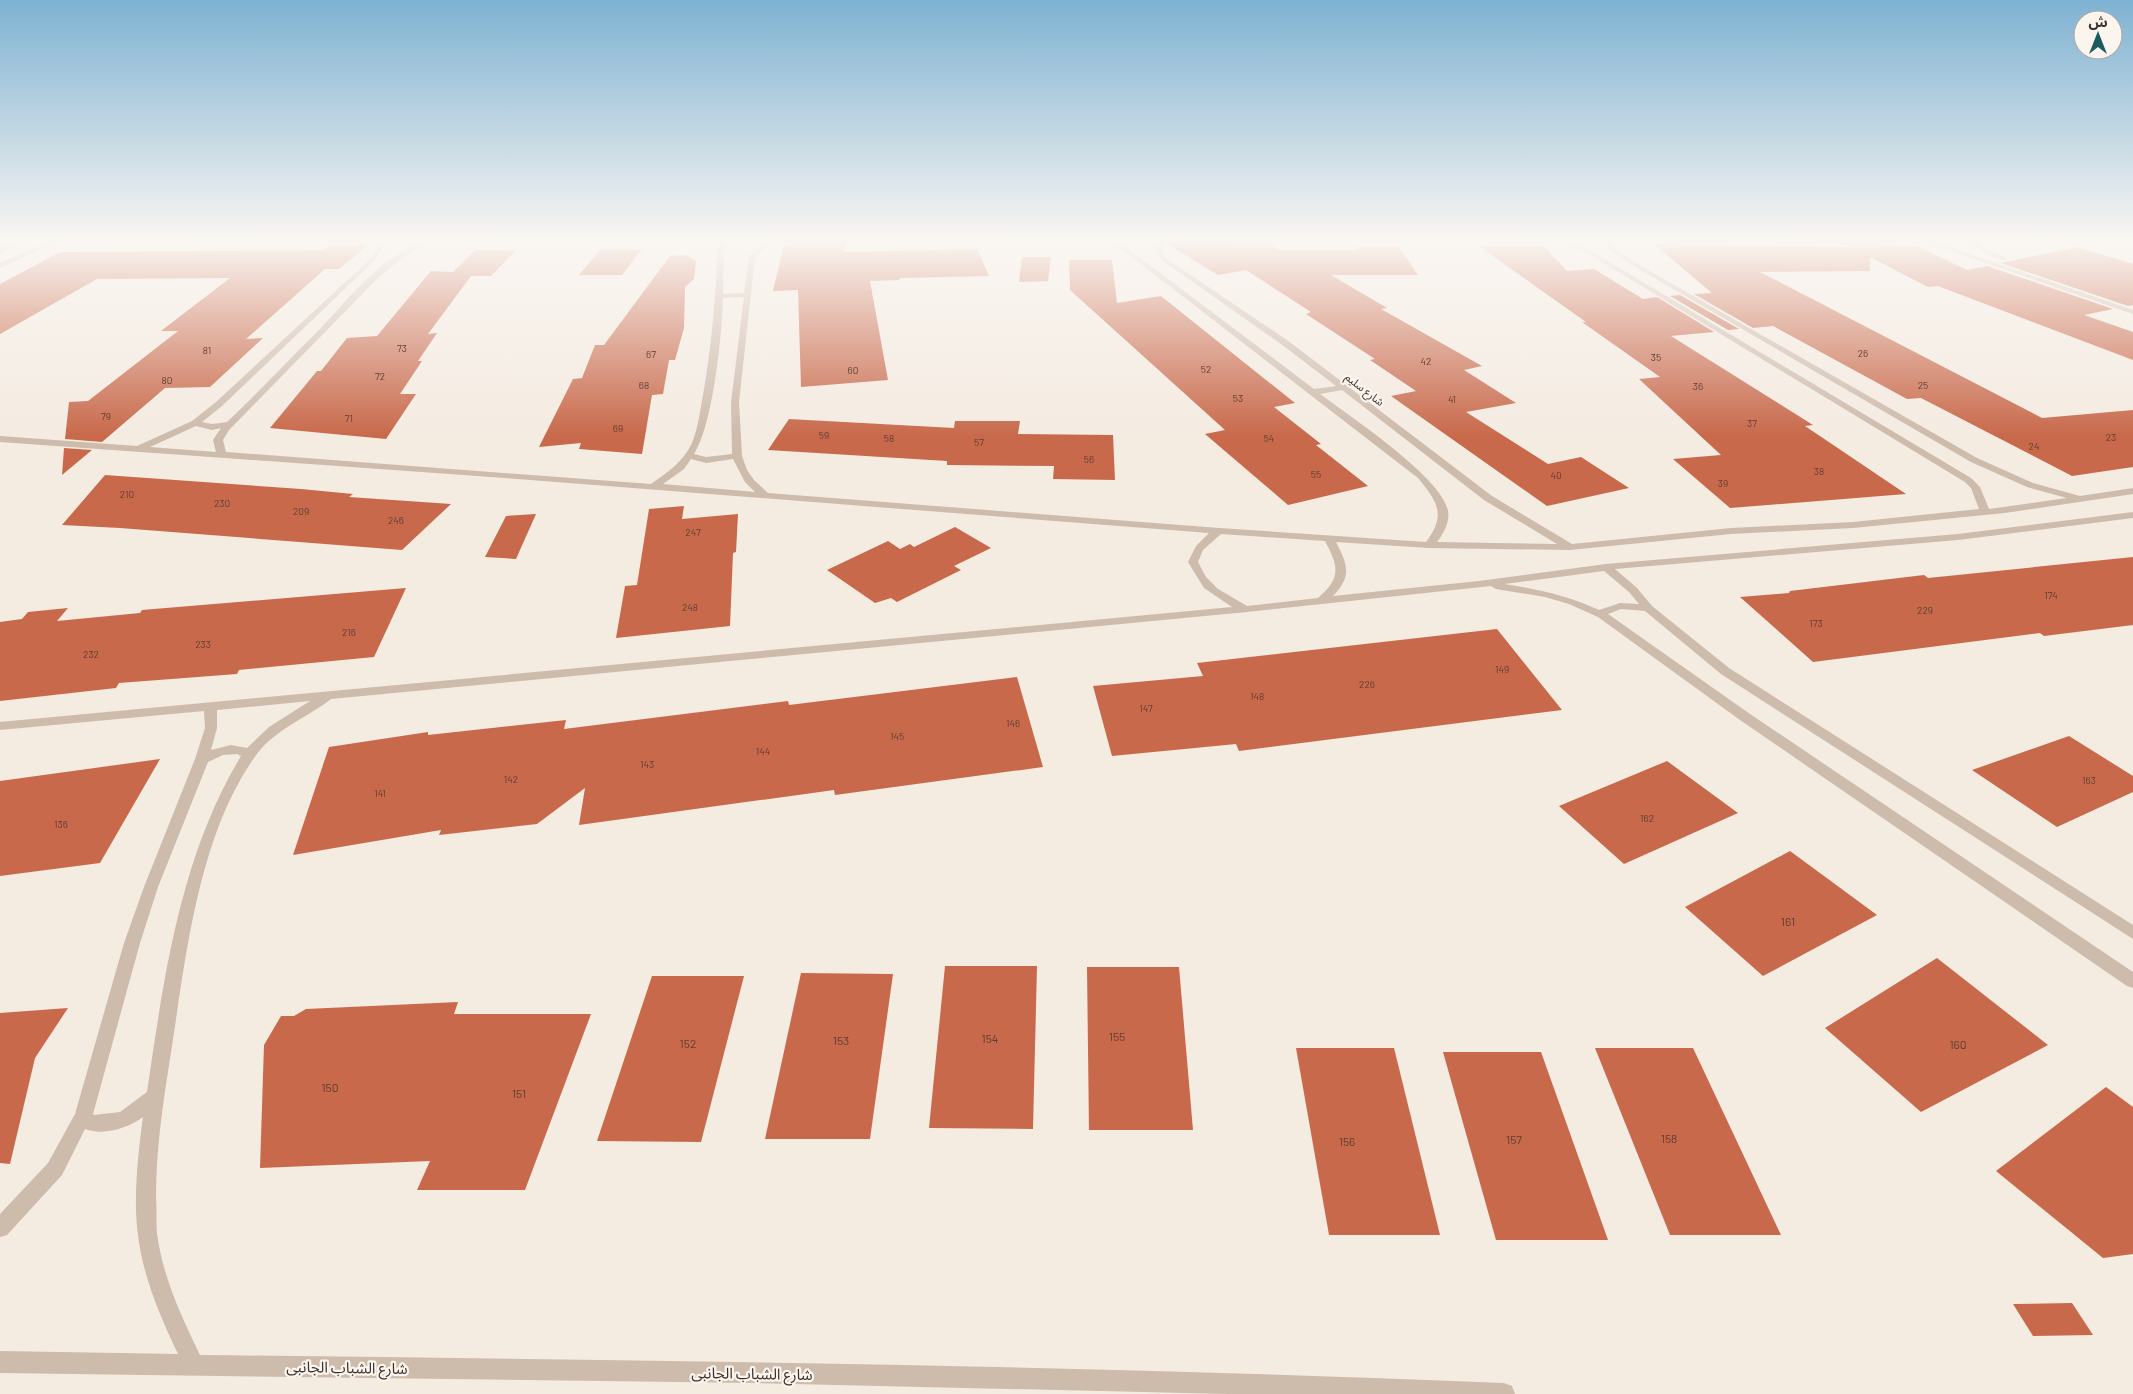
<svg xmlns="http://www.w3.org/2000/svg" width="2133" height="1394" viewBox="0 0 2133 1394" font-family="Barlow,'Noto Sans Arabic',sans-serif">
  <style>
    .building { fill: #c8694b }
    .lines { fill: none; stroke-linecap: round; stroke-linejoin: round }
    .minor { fill: #cdbbac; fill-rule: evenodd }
    .labels { text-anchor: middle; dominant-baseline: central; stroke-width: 4.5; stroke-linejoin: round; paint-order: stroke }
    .number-label { font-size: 10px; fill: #5e3e33 }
    .far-street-label { font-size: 11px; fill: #3b302b; stroke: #fbf5ee }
    .near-number-label { font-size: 12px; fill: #5e3e33 }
    .near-street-label { font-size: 15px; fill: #3b302b; stroke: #fbf5ee }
  </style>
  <rect width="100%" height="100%" fill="#f4ebe1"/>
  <g class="building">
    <polygon points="1169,241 1275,242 1278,250 1359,250 1357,247 1399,247 1418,275 1331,275 1387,308 1381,309 1482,366 1464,370 1516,403 1466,412 1548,464 1581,457 1629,488 1547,506 1391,396 1416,391 1370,360 1375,359 1306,314 1311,312 1246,270 1218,275 1167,244"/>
    <polygon points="847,242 844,252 977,249 989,276 900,278 899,280 870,281 888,380 801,387 798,290 773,291 784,245"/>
    <polygon points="1842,243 1917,246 1967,270 1987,266 2113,309 2084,315 2133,332 2133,360 1938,286 1928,287 1870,257 1870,271 1760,272 2042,418 2133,410 2133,467 2072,476 1921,398 1907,399 1773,326 1753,328 1694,294 1712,293 1654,244 1850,247"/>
    <polygon points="329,245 368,245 339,269 325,269 246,339 263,338 210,387 165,388 102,442 65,439 69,402 88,401 178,331 161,331 230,278 97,279 0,334 0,284 60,252 322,250"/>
    <polygon points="1479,246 1544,246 1567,271 1594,269 1643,299 1657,297 1714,332 1671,336 1813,425 1805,426 1906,494 1730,508 1673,459 1721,455 1639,379 1660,377 1582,322 1586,322"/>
    <polygon points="2077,247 2133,264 2133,305 2128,306 2001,263"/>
    <polygon points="601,249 642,249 622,275 579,275"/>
    <polygon points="475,250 516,250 491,276 471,276 428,334 437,333 418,361 422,361 400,394 416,394 386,439 270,428 317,371 321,371 347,338 377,336 431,271 453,272"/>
    <polygon points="685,255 696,261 694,279 685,287 684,328 675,360 669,360 663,394 652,395 642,454 579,449 581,443 539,447 573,379 582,378 595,345 604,345 670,256"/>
    <polygon points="1022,257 1051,257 1048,281 1019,282"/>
    <polygon points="1069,260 1112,260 1117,303 1161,296 1295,403 1274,407 1321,444 1316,445 1368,486 1288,505 1205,434 1225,430 1070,290"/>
    <polygon points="1680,295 1739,329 1728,330 1670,296"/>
    <polygon points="789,419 954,428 955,421 1020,421 1018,434 1113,435 1115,480 1053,479 1054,466 947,465 947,461 768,450"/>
    <polygon points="64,448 92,450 62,475"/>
    <polygon points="105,475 301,489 353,494 349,497 451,504 402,550 120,528 62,525"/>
    <polygon points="684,506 682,519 738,514 736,552 733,553 730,626 616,638 625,586 637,585 649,509"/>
    <polygon points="536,514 516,559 485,557 506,516"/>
    <polygon points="955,527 991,548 954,566 961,570 897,602 891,598 875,603 827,570 888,541 900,549 910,544 914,547"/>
    <polygon points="2133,557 2133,625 2044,636 2040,633 1813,662 1740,597 1789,593 1790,591 1924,575 1928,578"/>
    <polygon points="406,588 374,657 239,670 237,674 119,683 116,688 0,701 0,622 22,619 28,612 68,608 57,621 140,613 142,610"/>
    <polygon points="1497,629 1562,710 1239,751 1236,744 1112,756 1093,686 1203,676 1197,663"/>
    <polygon points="1017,677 1043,767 835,795 834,790 579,825 585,788 537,824 439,835 441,830 293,855 329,747 428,732 428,735 566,720 564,729 788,701 789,705"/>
    <polygon points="2069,736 2133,776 2133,792 2057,827 1972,770"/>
    <polygon points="160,759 100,863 0,876 0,781"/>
    <polygon points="1667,761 1738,813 1624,864 1559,806"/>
    <polygon points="1790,851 1877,915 1763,976 1685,907"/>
    <polygon points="1937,958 2048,1045 1921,1112 1825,1028"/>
    <polygon points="945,966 1037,966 1033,1129 929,1128"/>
    <polygon points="1087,967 1179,967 1193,1130 1089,1130"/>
    <polygon points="801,973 893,974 870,1139 765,1139"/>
    <polygon points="652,976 744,976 701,1142 597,1141"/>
    <polygon points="458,1002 454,1014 591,1014 525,1190 417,1190 430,1161 260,1168 264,1045 281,1016 294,1016 306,1009"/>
    <polygon points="68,1008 35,1058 10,1164 0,1163 0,1013"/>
    <polygon points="1296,1048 1394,1048 1440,1235 1329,1235"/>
    <polygon points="1595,1048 1693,1048 1781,1235 1670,1235"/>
    <polygon points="1443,1052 1541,1052 1608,1240 1496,1240"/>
    <polygon points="2106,1087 2133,1107 2133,1254 2103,1258 1996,1171"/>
    <polygon points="2072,1303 2093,1335 2033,1336 2013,1304"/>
  </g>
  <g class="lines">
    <g class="minor">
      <polygon points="14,241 22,241 0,254 0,249"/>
      <polygon points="50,241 59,241 0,268 0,263"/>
      <path d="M376 241H382V251L372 263 222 406 202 422 212 424 227 422C259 392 288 360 319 330 346 302 393 241 434 241L405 256 379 277 229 430 223 440 226 452 651 484C668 472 683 462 692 443 698 428 700 411 703 395 712 344 716 293 718 241H724L723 294 744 293 749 256 767 241H774L755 257 739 402 742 456 747 470 754 480 768 493 1219 528 1426 542C1447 515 1437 501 1418 478L1172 288 1123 250 1105 241H1114L1127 248 1314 389 1336 386 1281 344 1163 261 1156 254V248L1161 241H1167L1162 248V254L1167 259 1287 340 1492 496 1572 544 1731 528 1853 522 1979 509 1971 488 1965 482 1587 253 1560 241H1569L1591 251 1971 478 1980 487 1989 509 2067 498 2027 487 1971 462 1637 268 1608 249 1606 246 1609 241H1615L1613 247 1641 266 1977 458 2033 483 2080 496 2133 488V494L2005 513 1853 528 1731 534 1570 550 1429 548 1336 542C1348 565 1352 576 1333 596L1479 581 1606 564 1958 534 2133 512V518L1958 540 1615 569 1637 588 1652 606 1729 668 2133 925V939L1721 674 1645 611 1621 609 1608 614 1750 714 2133 972V988L2127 986 1740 720 1598 617 1569 604 1545 597 1496 589 1491 586 1247 612 331 699C305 719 273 730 254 758 199 836 186 954 172 1046 164 1096 156 1146 156 1196 157 1209 156 1222 157 1234 163 1277 181 1316 200 1355 635 1360 1069 1365 1504 1383L1512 1386 1515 1394H1228L752 1383 0 1373V1351L178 1354C160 1316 143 1277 138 1235 133 1199 138 1154 143 1117 128 1128 104 1136 85 1129L62 1175 7 1235 0 1237V1214L48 1163 75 1114 124 943 144 887 195 759 205 728 204 711 0 730V722L1232 607 1204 588 1188 562 1196 546 1209 533 505 478 0 442V436L137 446 192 421 216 402 368 261 376 251ZM744 297 731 402 732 454 706 457 694 454C713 425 722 335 723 298ZM1342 390 1484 500 1557 544 1437 542C1444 533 1450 522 1448 511 1443 478 1348 415 1320 394ZM196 426 212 430 221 428 213 440 216 452 150 447ZM691 459 706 463 733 459 745 482 755 492 663 484 684 469ZM1221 534 1325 541C1339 567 1341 578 1318 598L1247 606 1218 589 1206 577 1198 562 1203 550ZM1604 571 1629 592 1639 604 1620 603 1599 610C1568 596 1538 589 1504 584ZM310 701 269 727 247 748 231 745 211 750 217 728V710ZM237 754 241 756C180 857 164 977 147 1092L120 1112 94 1115 93 1114 140 943 158 887 208 762 223 755Z"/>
      <polygon points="1922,241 1932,241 2133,310 2133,314"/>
      <path d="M1969 241H1976L1981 247 2009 259C2001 264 1975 249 1969 241Z"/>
    </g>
  </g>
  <linearGradient id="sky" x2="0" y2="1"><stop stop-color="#7eb2d2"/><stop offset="0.55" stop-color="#faf6f2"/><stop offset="1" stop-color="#faf6f2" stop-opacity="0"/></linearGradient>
  <rect width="2133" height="436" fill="url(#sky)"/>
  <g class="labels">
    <g class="number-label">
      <text x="402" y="348">73</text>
      <text x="207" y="350">81</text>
      <text x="1863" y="353">26</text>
      <text x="651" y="354">67</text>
      <text x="1656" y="357">35</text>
      <text x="1426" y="361">42</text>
      <text x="1206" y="369">52</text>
      <text x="853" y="370">60</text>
      <text x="380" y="376">72</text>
      <text x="167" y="380">80</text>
      <text x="644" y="385">68</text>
      <text x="1923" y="385">25</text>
      <text x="1698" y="386">36</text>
      <text x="1238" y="398">53</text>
      <text x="1452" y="399">41</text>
      <text x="106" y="416">79</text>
      <text x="349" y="418">71</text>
      <text x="1752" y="423">37</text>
      <text x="618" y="428">69</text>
      <text x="824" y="435">59</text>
      <text x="2111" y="437">23</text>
      <text x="889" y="438">58</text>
      <text x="1269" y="438">54</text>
      <text x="979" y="442">57</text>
      <text x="2034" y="446">24</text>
      <text x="1089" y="459">56</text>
      <text x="1819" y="471">38</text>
      <text x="1316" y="474">55</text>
      <text x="1556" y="475">40</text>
      <text x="1723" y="483">39</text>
      <text x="127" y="494">210</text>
      <text x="222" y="503">230</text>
      <text x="301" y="511">209</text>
      <text x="396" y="520">246</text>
      <text x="693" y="532">247</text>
      <text x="2051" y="595">174</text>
      <text x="690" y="607">248</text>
      <text x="1925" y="610">229</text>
      <text x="1816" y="623">173</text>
      <text x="349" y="632">216</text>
      <text x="203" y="644">233</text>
      <text x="91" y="654">232</text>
      <text x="1502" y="669">149</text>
      <text x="1367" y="684">226</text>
      <text x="1257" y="696">148</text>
      <text x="1146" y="708">147</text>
      <text x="1013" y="723">146</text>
      <text x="897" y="736">145</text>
      <text x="763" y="751">144</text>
      <text x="647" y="764">143</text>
      <text x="511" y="779">142</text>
      <text x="2089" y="780">163</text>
      <text x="380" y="793">141</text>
      <text x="1647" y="818">162</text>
      <text x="61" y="824">136</text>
    </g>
    <g class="far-street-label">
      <text transform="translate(1365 389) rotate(38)">شارع سليم</text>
    </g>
    <g class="near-number-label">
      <text x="1788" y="921">161</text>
      <text x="1117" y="1036">155</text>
      <text x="990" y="1038">154</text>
      <text x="841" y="1040">153</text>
      <text x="688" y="1043">152</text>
      <text x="1958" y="1044">160</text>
      <text x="330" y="1087">150</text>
      <text x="519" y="1093">151</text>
      <text x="1669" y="1138">158</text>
      <text x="1514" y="1139">157</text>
      <text x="1347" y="1141">156</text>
    </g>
    <g class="near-street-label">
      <text transform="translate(347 1367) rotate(1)">شارع الشباب الجانبى</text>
      <text transform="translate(752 1373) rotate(1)">شارع الشباب الجانبى</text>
    </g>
  </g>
  <g transform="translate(2098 35)"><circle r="24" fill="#fbf5ee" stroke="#aea6a0"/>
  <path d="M0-4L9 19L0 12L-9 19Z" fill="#1f5a5e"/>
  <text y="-8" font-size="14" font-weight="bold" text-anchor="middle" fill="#3b302b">ش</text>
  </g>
</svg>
